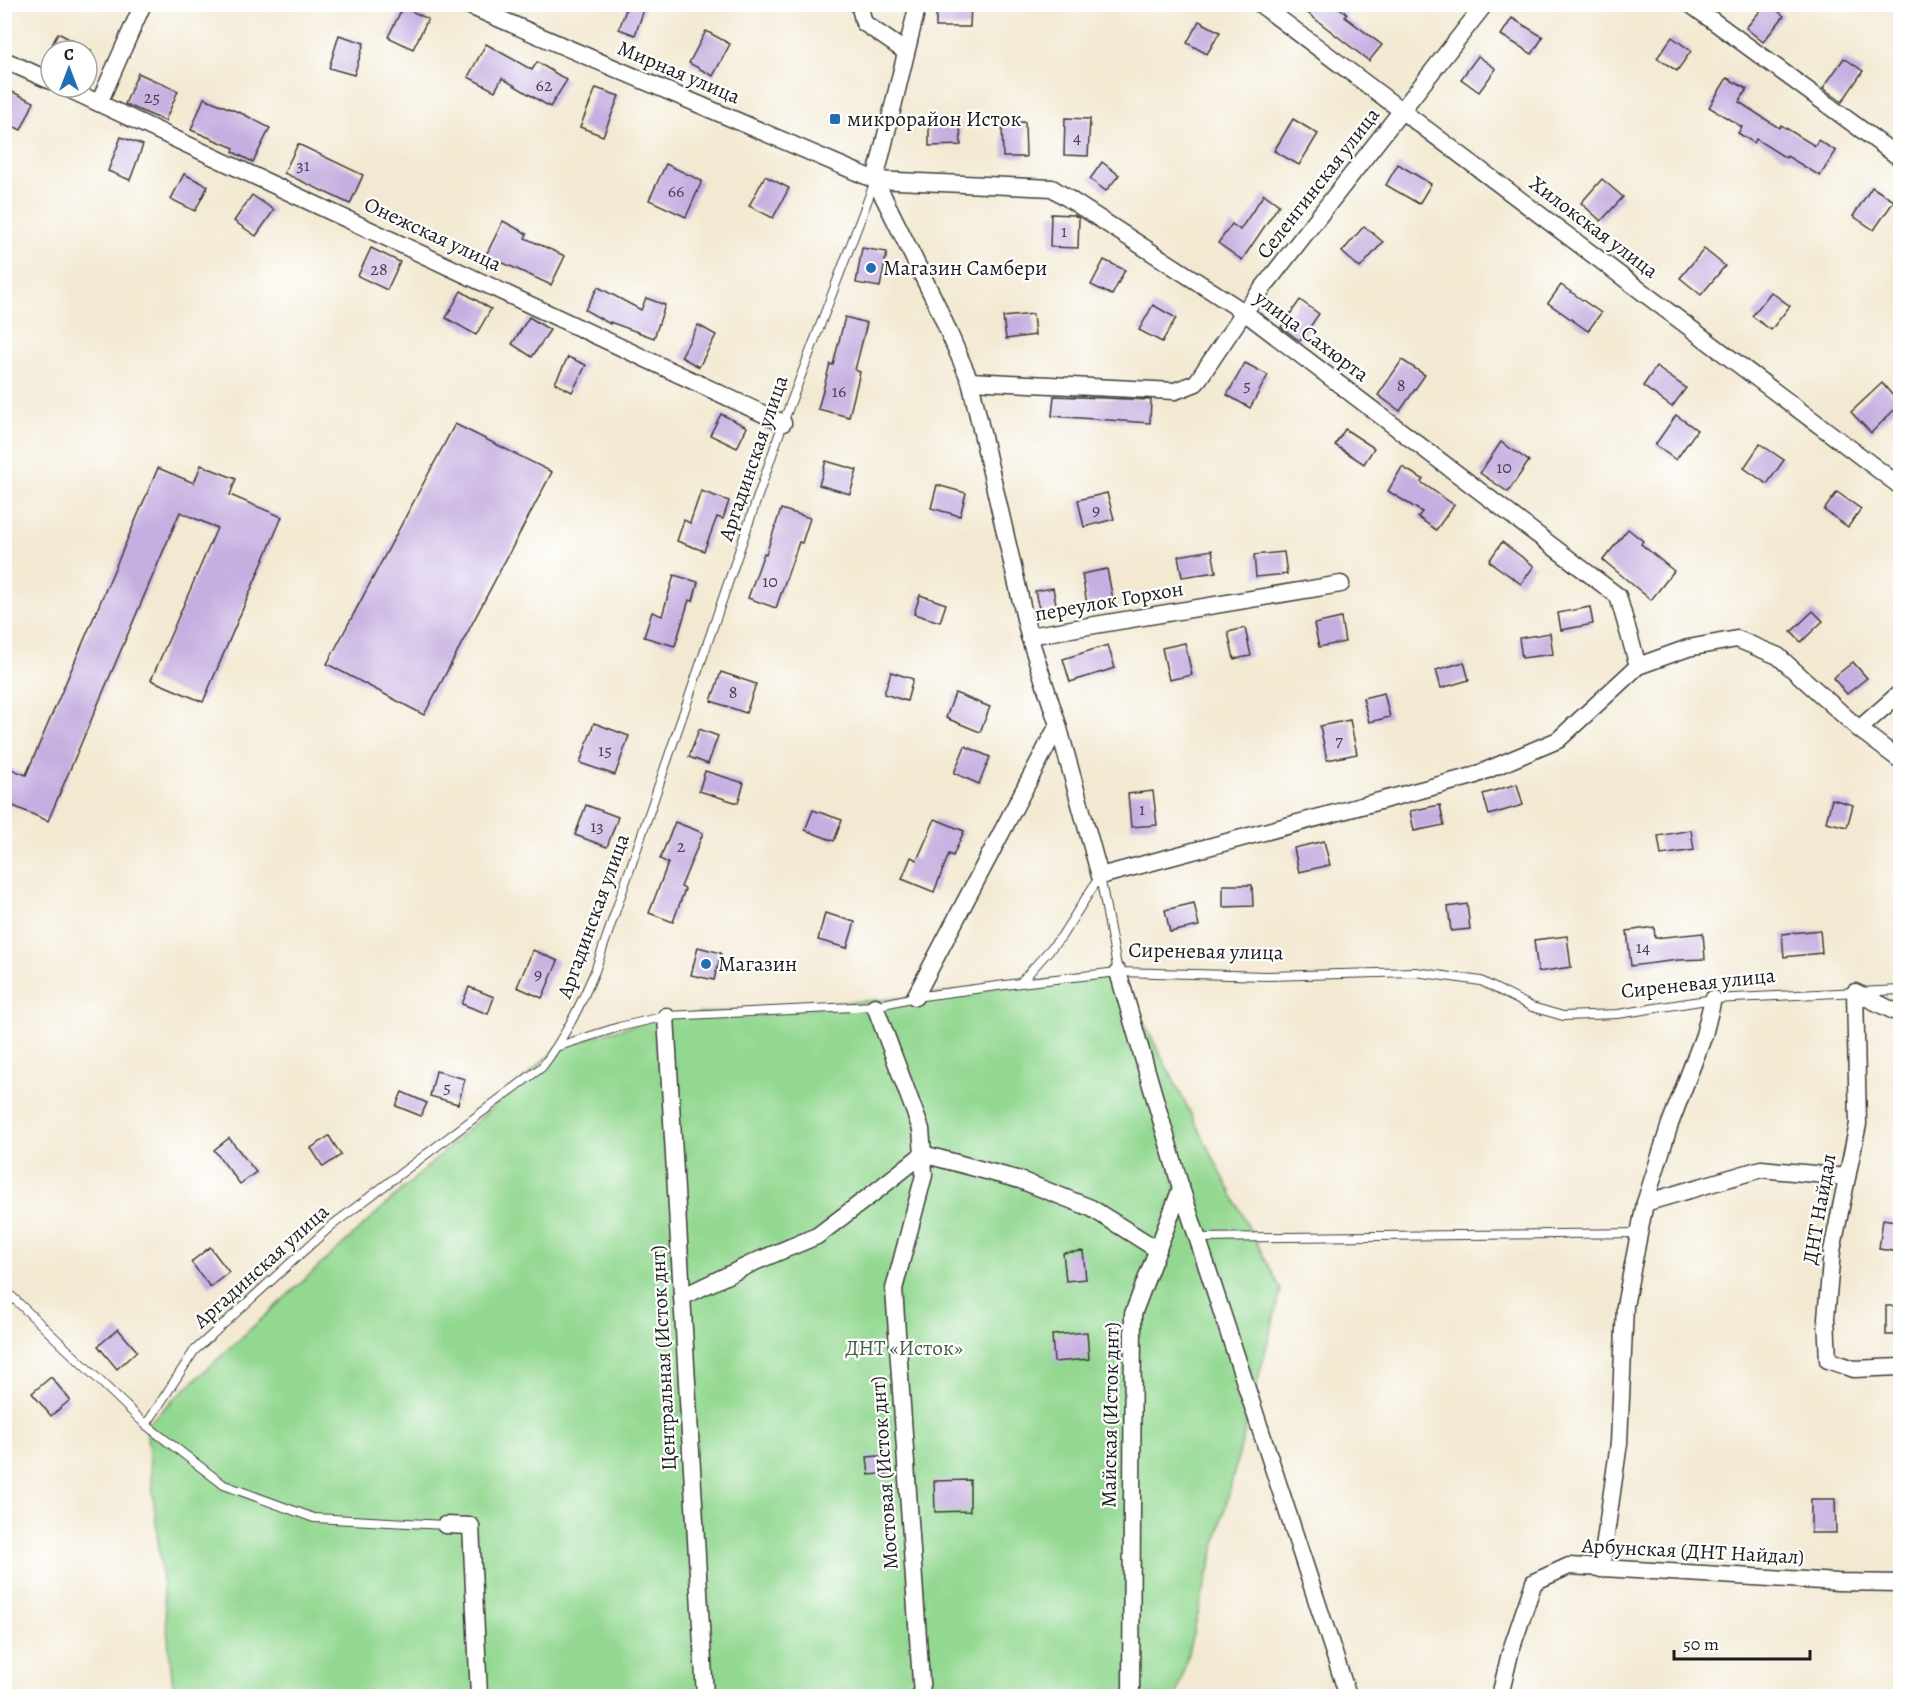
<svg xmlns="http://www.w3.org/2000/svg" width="1905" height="1701" viewBox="0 0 1905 1701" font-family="Alegreya,serif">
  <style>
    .green { fill: #93d891; stroke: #587a56; stroke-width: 1.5 }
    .building { fill: #c6afe0 }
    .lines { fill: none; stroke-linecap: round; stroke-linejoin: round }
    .service-casing { stroke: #3c3b37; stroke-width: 10 }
    .minor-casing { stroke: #3c3b37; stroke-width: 19 }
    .service { stroke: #fff; stroke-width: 8 }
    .minor { stroke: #fff; stroke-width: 16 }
    .poi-dot { fill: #1f6fb2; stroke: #fff; stroke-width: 2 }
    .labels { text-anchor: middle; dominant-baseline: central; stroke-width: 4.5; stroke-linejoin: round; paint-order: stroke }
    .number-label { font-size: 18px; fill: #46414d }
    .street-label { font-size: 21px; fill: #1c1c1c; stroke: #fff }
    .poi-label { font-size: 21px; fill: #1c1c1c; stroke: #fff; text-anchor: start }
    .park-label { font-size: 21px; fill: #465e45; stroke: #fff }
  </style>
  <rect width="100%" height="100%" fill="#fff"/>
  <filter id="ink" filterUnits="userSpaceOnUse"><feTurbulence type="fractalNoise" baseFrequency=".0167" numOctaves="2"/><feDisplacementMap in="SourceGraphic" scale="12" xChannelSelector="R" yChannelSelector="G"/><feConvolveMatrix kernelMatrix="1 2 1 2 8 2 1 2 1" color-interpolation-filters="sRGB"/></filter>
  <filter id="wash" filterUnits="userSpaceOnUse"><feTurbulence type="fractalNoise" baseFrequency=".008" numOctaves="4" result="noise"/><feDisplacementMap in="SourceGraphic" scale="24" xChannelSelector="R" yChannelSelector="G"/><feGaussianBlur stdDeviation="1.35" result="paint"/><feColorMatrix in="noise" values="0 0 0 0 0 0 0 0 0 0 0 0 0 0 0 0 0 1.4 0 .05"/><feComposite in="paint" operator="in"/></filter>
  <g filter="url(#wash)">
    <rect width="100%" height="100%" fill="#f3e9d2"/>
    <polygon class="green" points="1118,972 1281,1290 1177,1696 174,1696 146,1425 559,1046 666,1016 915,997"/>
    <g id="blocks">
      <g class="building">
        <polygon points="628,4 646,4 635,35 619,29"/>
        <polygon points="936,4 971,4 970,27 936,27"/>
        <polygon points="1296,4 1334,4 1347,14 1345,17 1382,45 1369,61"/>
        <polygon points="1766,4 1769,4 1784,16 1763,42 1746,28"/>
        <polygon points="403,7 428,19 413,49 388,37"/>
        <polygon points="1512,18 1543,37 1532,54 1501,35"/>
        <polygon points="1199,21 1220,32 1207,54 1187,43"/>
        <polygon points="706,31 730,44 713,76 689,63"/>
        <polygon points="58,33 92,51 49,51"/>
        <polygon points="339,35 364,43 354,75 329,68"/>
        <polygon points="1672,37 1691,51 1677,71 1657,58"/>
        <polygon points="486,44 532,70 537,62 567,80 550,107 502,78 495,91 468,77"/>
        <polygon points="1478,56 1496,69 1479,92 1461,79"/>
        <polygon points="1844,58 1863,71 1842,102 1823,88"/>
        <polygon points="138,73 178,91 165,121 125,104"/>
        <polygon points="1727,78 1747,89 1739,102 1779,128 1781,125 1815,146 1818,140 1836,151 1820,176 1787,156 1786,158 1756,139 1754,143 1738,133 1742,127 1709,107"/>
        <polygon points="4,88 34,102 21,130 4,122"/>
        <polygon points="596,88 619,96 603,136 580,127"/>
        <polygon points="204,98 243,114 270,128 253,162 233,152 234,148 191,130"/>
        <polygon points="1065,118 1090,119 1088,156 1064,155"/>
        <polygon points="1293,119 1318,134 1299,165 1274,151"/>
        <polygon points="1025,122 1026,157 1003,157 1002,123"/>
        <polygon points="960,124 961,145 929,146 929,125"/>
        <polygon points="121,137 143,145 130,180 108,171"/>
        <polygon points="298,144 363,175 350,204 284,173"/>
        <polygon points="1102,162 1119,175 1106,191 1090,179"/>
        <polygon points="666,164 702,181 686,217 649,200"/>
        <polygon points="1398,164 1431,184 1419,204 1386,185"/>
        <polygon points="184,174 208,186 195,211 171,199"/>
        <polygon points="765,176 789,188 773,218 749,206"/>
        <polygon points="1602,179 1623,197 1601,221 1581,203"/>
        <polygon points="1872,187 1894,201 1874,230 1853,216"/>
        <polygon points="1264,194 1279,205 1242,260 1218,243 1232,224 1240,230"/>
        <polygon points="252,195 274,210 256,236 234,221"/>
        <polygon points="1051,214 1074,215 1079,218 1078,248 1050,247"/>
        <polygon points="503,221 527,234 525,238 565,256 551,285 486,255"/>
        <polygon points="1364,226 1383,242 1360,268 1342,252"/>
        <polygon points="371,248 400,262 387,290 358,276"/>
        <polygon points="862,248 887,252 880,287 856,283"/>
        <polygon points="1704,249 1725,266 1701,295 1680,278"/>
        <polygon points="1104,260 1125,270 1112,295 1091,285"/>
        <polygon points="1561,285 1601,313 1588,331 1548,303"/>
        <polygon points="598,287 641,310 646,298 665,305 654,338 610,322 610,324 585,310"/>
        <polygon points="461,291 491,309 476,335 446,318"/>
        <polygon points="1771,292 1790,306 1771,330 1752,316"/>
        <polygon points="1300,300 1319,314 1300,341 1281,327"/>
        <polygon points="1153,305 1176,318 1162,342 1139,330"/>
        <polygon points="1033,314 1035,335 1006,339 1003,317"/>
        <polygon points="529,317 550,330 532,357 512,344"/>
        <polygon points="845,317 867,323 855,370 860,372 849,417 818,409 830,364 833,365"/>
        <polygon points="698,325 716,335 699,367 681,357"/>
        <polygon points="568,357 586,365 572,392 555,383"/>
        <polygon points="1402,360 1425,375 1400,411 1378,395"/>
        <polygon points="1245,363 1268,375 1250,408 1227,395"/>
        <polygon points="1656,367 1686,388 1672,407 1643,386"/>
        <polygon points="1882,383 1900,404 1871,433 1851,412"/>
        <polygon points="1054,396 1151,400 1150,423 1052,416"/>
        <polygon points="721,414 747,427 737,448 710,435"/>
        <polygon points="1676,415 1697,430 1676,460 1655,445"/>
        <polygon points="455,424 552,472 424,715 327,664"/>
        <polygon points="1345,429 1374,448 1364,464 1335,445"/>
        <polygon points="1501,442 1529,461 1508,492 1480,473"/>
        <polygon points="1760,444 1784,460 1767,484 1744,468"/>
        <polygon points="826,461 857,470 850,494 819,485"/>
        <polygon points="201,465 236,479 230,495 282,517 203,702 151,680 217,528 180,512 48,821 4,802 4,766 26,775 158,468 194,483"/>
        <polygon points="1402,467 1423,479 1421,482 1454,505 1436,530 1418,517 1422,512 1388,491"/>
        <polygon points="937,485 966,493 960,516 931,508"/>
        <polygon points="701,491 729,501 723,519 717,517 704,551 677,541 684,520 690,523"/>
        <polygon points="1837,492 1861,509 1848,527 1824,510"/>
        <polygon points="1107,493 1114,519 1084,527 1078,500"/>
        <polygon points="781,509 810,518 802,543 799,542 776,608 748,598 764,553 766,554"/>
        <polygon points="1628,529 1643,541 1641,544 1674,571 1651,600 1603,560"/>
        <polygon points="1502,542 1534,566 1521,584 1489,561"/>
        <polygon points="1212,550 1216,572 1182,577 1178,556"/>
        <polygon points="1284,552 1287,574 1256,577 1254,555"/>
        <polygon points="1107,569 1113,599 1087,604 1082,574"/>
        <polygon points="674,575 698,582 693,601 689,600 675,646 644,637 652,612 662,616"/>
        <polygon points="1053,588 1057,609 1040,613 1035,591"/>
        <polygon points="920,595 946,604 940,622 914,614"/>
        <polygon points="1590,607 1593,624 1561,630 1558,613"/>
        <polygon points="1813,611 1823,621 1801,642 1791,632"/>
        <polygon points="1341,618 1345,642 1319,647 1314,624"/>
        <polygon points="1245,628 1251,656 1234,659 1228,632"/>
        <polygon points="1550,633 1553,654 1522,658 1519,638"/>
        <polygon points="1185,643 1192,675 1169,680 1162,648"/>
        <polygon points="1108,645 1115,668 1070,682 1063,659"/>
        <polygon points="1464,662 1469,680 1441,688 1436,670"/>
        <polygon points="1853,662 1867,678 1847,694 1833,678"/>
        <polygon points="721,672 756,684 746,713 711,701"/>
        <polygon points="891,672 913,679 907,701 884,694"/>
        <polygon points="955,693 990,707 980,732 946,718"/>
        <polygon points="1384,693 1390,717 1369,722 1363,698"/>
        <polygon points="1350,720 1357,754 1327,760 1320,726"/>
        <polygon points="594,723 629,736 615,775 580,763"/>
        <polygon points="699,729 718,736 708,764 689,757"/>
        <polygon points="965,746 990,757 979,784 954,773"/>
        <polygon points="705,771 744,783 738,803 699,791"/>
        <polygon points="1517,784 1523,805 1489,815 1483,794"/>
        <polygon points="1153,791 1157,825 1131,827 1128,794"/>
        <polygon points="1832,799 1853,805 1847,827 1826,822"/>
        <polygon points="586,805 618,817 607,847 575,835"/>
        <polygon points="1440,805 1444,825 1414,831 1410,811"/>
        <polygon points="813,810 842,820 834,841 805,830"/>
        <polygon points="935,819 964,831 953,856 949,854 934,892 902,879 911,857 917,860"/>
        <polygon points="675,822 703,833 681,887 685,889 673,922 649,913 668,863 660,859"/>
        <polygon points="1691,830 1694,850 1661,855 1658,836"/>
        <polygon points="1324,841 1330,865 1299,872 1294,848"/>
        <polygon points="1223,885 1252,885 1253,906 1223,907"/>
        <polygon points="1194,903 1199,926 1170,932 1165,910"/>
        <polygon points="1467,904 1470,929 1451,931 1448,907"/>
        <polygon points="825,913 855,922 847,948 818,940"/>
        <polygon points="1654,927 1655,938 1703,933 1705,959 1678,960 1631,966 1627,931"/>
        <polygon points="1820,930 1822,953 1784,957 1782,934"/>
        <polygon points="1567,936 1571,967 1538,972 1534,940"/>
        <polygon points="698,947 721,953 714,980 691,975"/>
        <polygon points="533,950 558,961 542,998 517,987"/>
        <polygon points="469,987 494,997 488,1014 462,1004"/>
        <polygon points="436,1071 465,1079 458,1104 430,1096"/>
        <polygon points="402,1092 427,1103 421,1116 396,1106"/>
        <polygon points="329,1136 341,1155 323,1167 311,1148"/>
        <polygon points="229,1138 256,1172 240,1184 214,1150"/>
        <polygon points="1883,1219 1900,1222 1900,1252 1879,1249"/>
        <polygon points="210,1247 229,1272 210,1287 191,1262"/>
        <polygon points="1083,1251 1086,1279 1066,1281 1063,1253"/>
        <rect x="1886" y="1306" width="14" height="29"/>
        <polygon points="118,1329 137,1351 117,1369 98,1346"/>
        <polygon points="1087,1332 1089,1359 1054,1362 1052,1335"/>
        <polygon points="51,1377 70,1400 51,1416 32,1393"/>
        <polygon points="890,1455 892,1473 869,1475 867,1457"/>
        <polygon points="970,1480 970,1511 935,1512 934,1481"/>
        <polygon points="1811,1499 1835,1499 1836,1533 1811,1533"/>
      </g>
    </g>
  </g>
  <g filter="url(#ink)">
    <use href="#blocks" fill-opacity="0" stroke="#3c3b37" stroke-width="1.5"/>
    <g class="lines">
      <g class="service-casing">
        <g id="service">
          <polyline points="1100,876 1118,972 1267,976 1415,972 1481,981 1532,1007 1563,1016 1618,1014 1713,999 1900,990"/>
          <polyline points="1020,983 1118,972"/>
          <polyline points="559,1046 619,1027 666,1016 875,1006 915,997 1020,983 1061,937 1100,876"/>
          <polyline points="1198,1238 1640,1233"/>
          <polyline points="4,1289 146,1425 224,1485 314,1518 445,1525"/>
          <path d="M146 1425 194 1351 331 1226 542 1067C565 1037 580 1006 595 971L783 423 875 181"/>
        </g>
      </g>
      <g class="minor-casing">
        <g id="minor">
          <polyline points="465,4 875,180 1052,188 1244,312 1618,596 1638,666"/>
          <polyline points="859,4 864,23 906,52"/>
          <polyline points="1260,4 1900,486"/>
          <polyline points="1690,4 1900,158"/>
          <polyline points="4,60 51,81"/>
          <polyline points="64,87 783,423"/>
          <polyline points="99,103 143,4"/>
          <polyline points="875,180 936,303 970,381 1029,636"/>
          <polyline points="875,180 918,4"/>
          <polyline points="970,381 1175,391 1196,383 1244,312 1485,4"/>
          <polyline points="1058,725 1100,876 1473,776 1558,740 1638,666 1688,648 1737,639 1778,656 1859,729 1900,760"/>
          <polyline points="1859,729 1900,693"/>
          <polyline points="1118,972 1181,1188 1133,1314 1131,1696"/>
          <polyline points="915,997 1058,725 1029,636 1341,584"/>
          <polyline points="875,1006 921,1129 923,1154 924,1175 894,1289 922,1696"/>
          <polyline points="1900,1014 1855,992 1858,1124 1832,1251 1826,1318 1828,1360 1854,1369 1900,1367"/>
          <polyline points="666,1016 705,1696"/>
          <polyline points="1181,1188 1348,1696"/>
          <polyline points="1645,1203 1761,1169 1847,1177"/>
          <polyline points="682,1297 757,1261 817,1236 875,1192 923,1154 1020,1180 1091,1208 1158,1250"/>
          <polyline points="445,1525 471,1526 479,1696"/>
          <polyline points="1601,1569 1619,1443 1625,1306 1645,1203 1670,1124 1704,1035 1713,999"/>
          <polyline points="1500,1696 1510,1653 1534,1582 1569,1566 1838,1582 1900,1583"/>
        </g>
      </g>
      <use href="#service" class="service"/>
      <use href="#minor" class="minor"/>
    </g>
  </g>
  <g class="poi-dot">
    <rect x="829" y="113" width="12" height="12" rx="3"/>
    <circle cx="871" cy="268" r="6"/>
    <circle cx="706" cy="964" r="6"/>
  </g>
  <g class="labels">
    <g class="number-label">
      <text x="544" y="85">62</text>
      <text x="152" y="97">25</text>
      <text x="1077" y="137">4</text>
      <text x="303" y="165">31</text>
      <text x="676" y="191">66</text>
      <text x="1064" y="231">1</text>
      <text x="379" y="269">28</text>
      <text x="1247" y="385">5</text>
      <text x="1401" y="385">8</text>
      <text x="839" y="391">16</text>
      <text x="1504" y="467">10</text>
      <text x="1096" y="510">9</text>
      <text x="770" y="581">10</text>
      <text x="733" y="692">8</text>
      <text x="1339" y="740">7</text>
      <text x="605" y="750">15</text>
      <text x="1142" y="809">1</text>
      <text x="597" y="826">13</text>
      <text x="681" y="846">2</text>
      <text x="1643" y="947">14</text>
      <text x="538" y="974">9</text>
      <text x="447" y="1087">5</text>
    </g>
    <g class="street-label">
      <text transform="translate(679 72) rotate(23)">Мирная улица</text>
      <text transform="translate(1318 183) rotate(-52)">Селенгинская улица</text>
      <text transform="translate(1594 227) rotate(37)">Хилокская улица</text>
      <text transform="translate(433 234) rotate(25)">Онежская улица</text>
      <text transform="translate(1312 336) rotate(37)">улица Сахюрта</text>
      <text transform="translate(753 458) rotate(-71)">Аргадинская улица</text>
      <text transform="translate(1109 601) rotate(-10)">переулок Горхон</text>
      <text transform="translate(593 916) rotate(-70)">Аргадинская улица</text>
      <text transform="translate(1206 951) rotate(1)">Сиреневая улица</text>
      <text transform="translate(1698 983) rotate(-6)">Сиреневая улица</text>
      <text transform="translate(1819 1209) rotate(-80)">ДНТ Найдал</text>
      <text transform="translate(261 1266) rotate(-42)">Аргадинская улица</text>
      <text transform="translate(663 1358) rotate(-93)">Центральная (Исток днт)</text>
      <text transform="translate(1110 1415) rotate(-89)">Майская (Исток днт)</text>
      <text transform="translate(884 1473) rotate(-94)">Мостовая (Исток днт)</text>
      <text transform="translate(1693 1551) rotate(3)">Арбунская (ДНТ Найдал)</text>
    </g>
    <g class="poi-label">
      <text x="847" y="119">микрорайон Исток</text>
      <text x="883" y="268">Магазин Самбери</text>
      <text x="718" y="964">Магазин</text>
    </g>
    <g class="park-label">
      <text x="904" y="1348">ДНТ «Исток»</text>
    </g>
  </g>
  <rect width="1905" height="1701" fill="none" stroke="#fff" stroke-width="24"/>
  <g transform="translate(69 69)"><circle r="28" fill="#ffffff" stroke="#a4a4a4" stroke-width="1.5"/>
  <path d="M0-4.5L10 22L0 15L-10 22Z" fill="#1f6fb2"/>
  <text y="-9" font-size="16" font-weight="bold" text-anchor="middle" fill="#1c1c1c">С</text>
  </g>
  <path d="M1674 1650v9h136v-9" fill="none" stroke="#1c1c1c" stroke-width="3"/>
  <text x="1683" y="1650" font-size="18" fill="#1c1c1c" stroke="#ffffff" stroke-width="4.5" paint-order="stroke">50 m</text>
</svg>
